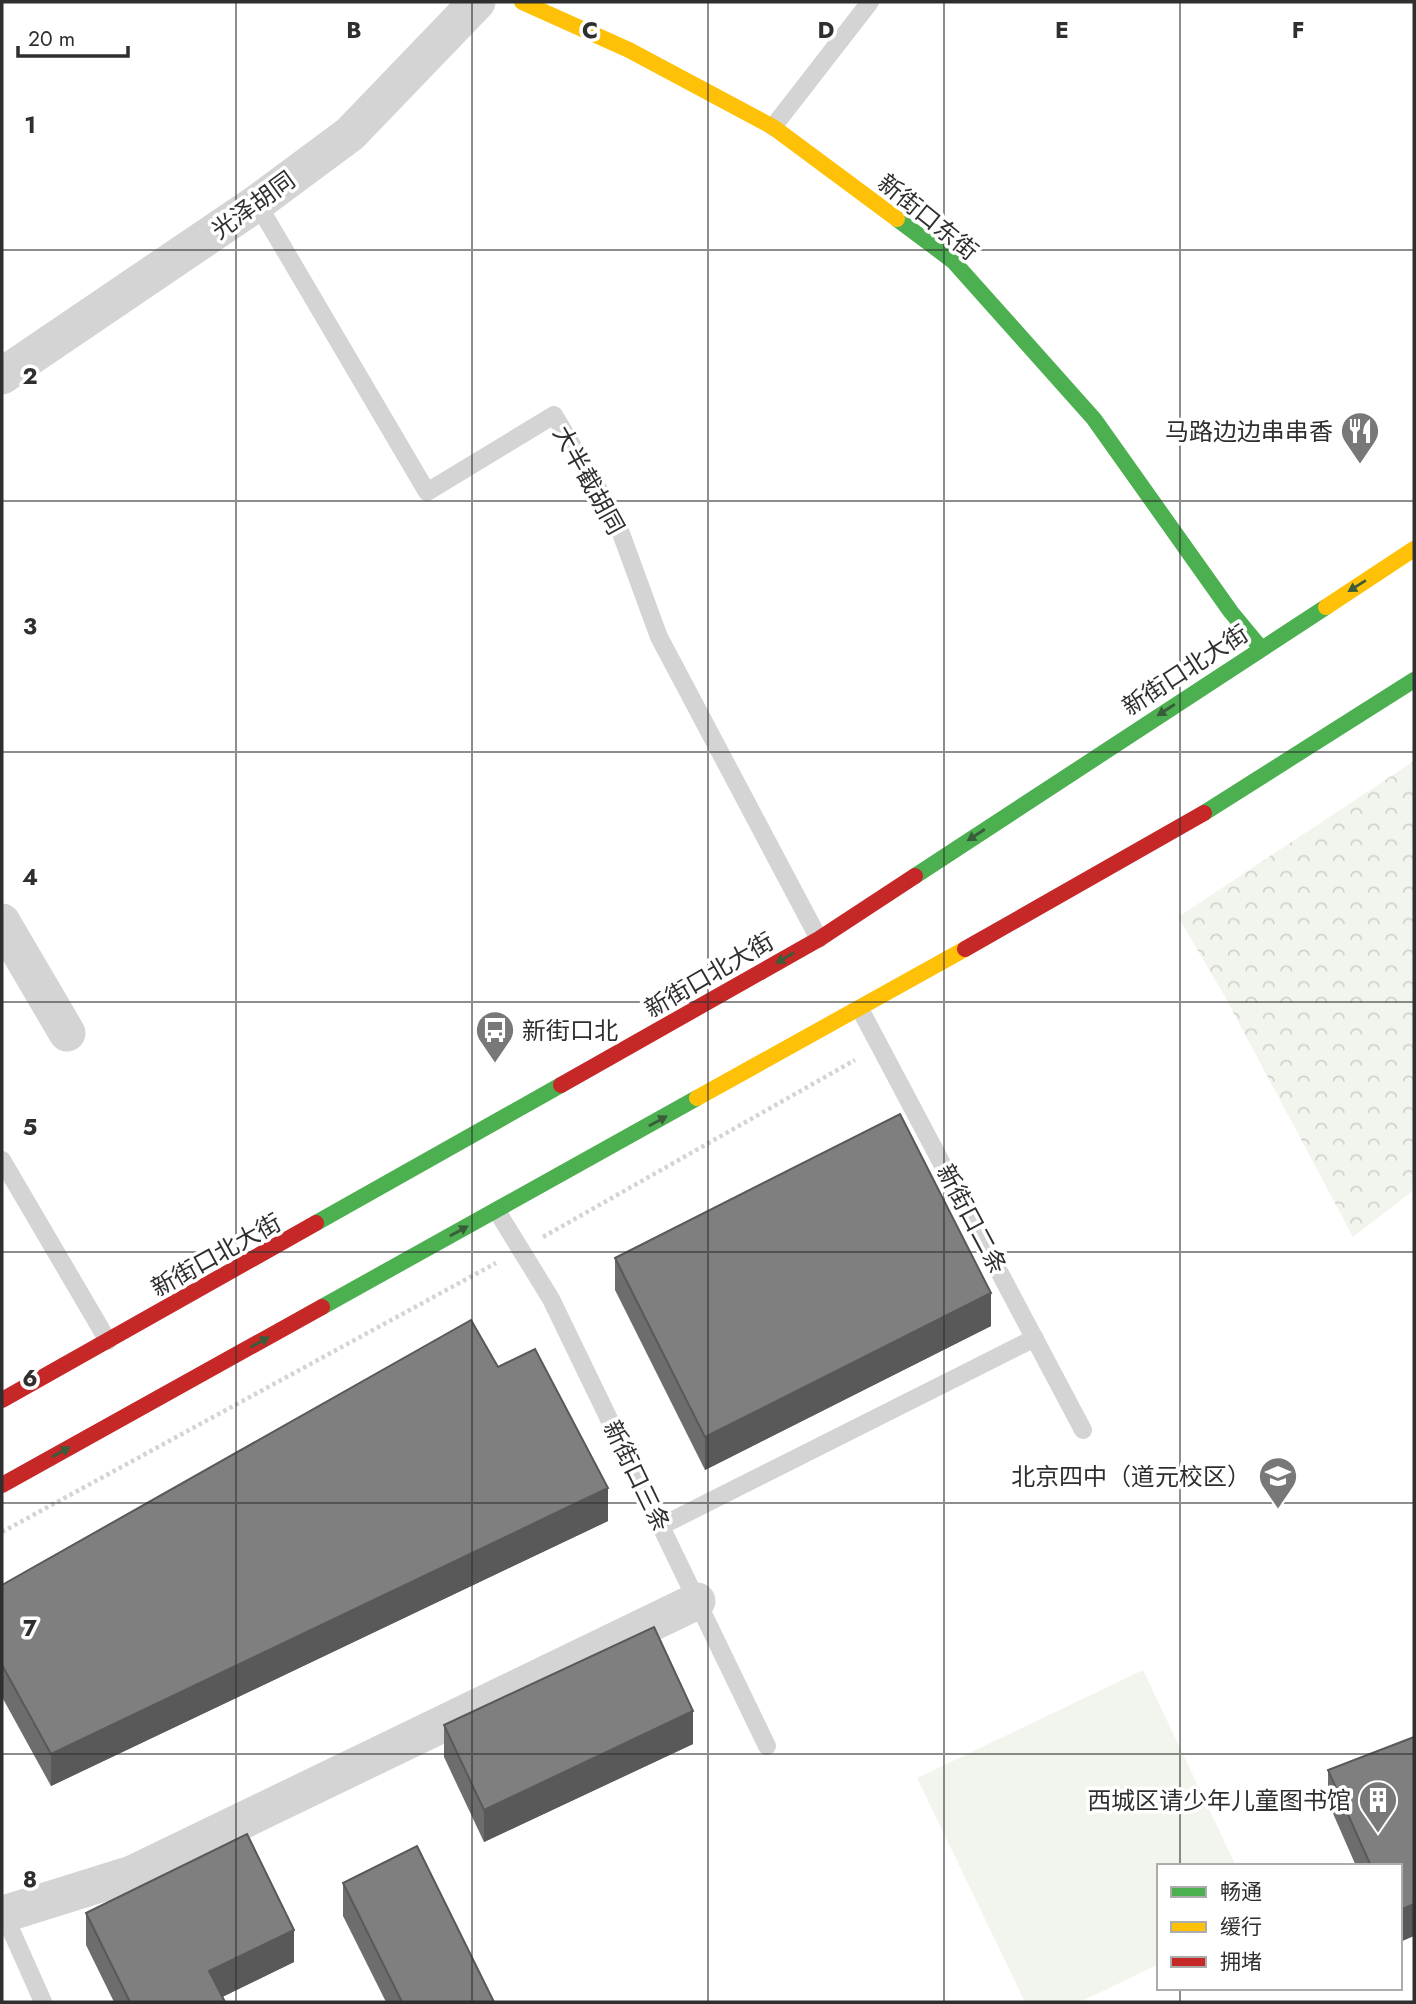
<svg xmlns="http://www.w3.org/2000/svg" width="1416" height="2004" viewBox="0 0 1416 2004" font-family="Jost,'Noto Sans SC',sans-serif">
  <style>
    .park { fill: url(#park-crowns) }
    .pitch { fill: #f2f5ed }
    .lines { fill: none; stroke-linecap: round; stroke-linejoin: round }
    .path { stroke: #d4d4d4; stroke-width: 4.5; stroke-dasharray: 3.5 3.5; stroke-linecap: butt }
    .lane { stroke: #d4d4d4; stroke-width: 18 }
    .street { stroke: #d4d4d4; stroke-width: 37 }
    .fast { stroke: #4caf50; stroke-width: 16 }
    .slow { stroke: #ffc107; stroke-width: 16 }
    .jam { stroke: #c62828; stroke-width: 16 }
    .wall { fill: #6d6d6d }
    .shaded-wall { fill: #595959 }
    .building { fill: #7f7f7f; stroke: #595959; stroke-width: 2 }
    .oneway { fill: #395c3b }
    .grid { fill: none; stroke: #2f2f2f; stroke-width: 2; stroke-opacity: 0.55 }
    .labels { text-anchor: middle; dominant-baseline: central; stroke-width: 7; stroke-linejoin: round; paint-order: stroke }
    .street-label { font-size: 24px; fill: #2f2f2f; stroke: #fff }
    .poi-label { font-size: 24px; fill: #2f2f2f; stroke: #fff; text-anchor: end }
    .grid-label { font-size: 23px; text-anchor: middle; font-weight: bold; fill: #2f2f2f; stroke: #fff; stroke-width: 7; stroke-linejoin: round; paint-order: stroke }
  </style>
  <defs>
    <pattern id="park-crowns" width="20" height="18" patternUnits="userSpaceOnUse" patternTransform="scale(1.75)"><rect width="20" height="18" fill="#f2f5ed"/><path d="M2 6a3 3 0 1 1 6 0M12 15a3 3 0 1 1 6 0" fill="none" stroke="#d0d2cc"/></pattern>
  </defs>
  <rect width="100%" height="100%" fill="#fff"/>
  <polygon class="park" points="1414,761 1414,1190 1353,1237 1224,995 1178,917"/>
  <polygon class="pitch" points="1143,1670 1236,1866 1159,1866 1159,1964 1080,2002 1025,2002 917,1778"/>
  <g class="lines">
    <g class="path">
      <polyline points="543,1237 855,1060"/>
      <polyline points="2,1532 496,1263"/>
    </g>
    <g class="lane">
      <polyline points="773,127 870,2"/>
      <polyline points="257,203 427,492 554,415 615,517 659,637 819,939"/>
      <polyline points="860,1009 1083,1430"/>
      <polyline points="2,1160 108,1341"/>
      <polyline points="497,1211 551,1299 767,1746"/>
      <polyline points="661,1526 1035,1338"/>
      <polyline points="2,1910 43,2002"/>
    </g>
    <g class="street">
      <polyline points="2,376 257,203 350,134 477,2"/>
      <polyline points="2,922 67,1033"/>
      <polyline points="4,1914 132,1874 697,1601"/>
    </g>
    <g class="fast">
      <polyline points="897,219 953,261 1094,419 1231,612 1260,647"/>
      <polyline points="1204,813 1414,680"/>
      <polyline points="915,876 1326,607"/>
      <polyline points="316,1223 561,1085"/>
      <polyline points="322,1307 697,1098"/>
    </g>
    <g class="slow">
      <polyline points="522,2 629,50 773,127 897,219"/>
      <polyline points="1326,607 1414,549"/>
      <polyline points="697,1098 965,949"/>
    </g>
    <g class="jam">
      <polyline points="965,949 1204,813"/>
      <polyline points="561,1085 819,939 915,876"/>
      <polyline points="2,1400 316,1223"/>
      <polyline points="2,1485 322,1307"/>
    </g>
  </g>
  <g class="wall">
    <polygon points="615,1258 991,1326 705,1470 615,1290"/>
    <polygon points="498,1367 608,1521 51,1786 2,1697 2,1585"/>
    <polygon points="444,1725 693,1744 484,1842 444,1757"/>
    <polygon points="1328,1770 1400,1866 1356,1866 1328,1802"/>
    <polygon points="343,1883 494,2002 386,2002 343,1916"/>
    <polygon points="86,1913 294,1962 222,1997 225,2002 114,2002 86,1945"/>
  </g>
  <g class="shaded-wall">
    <polygon points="991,1293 991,1326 705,1470 705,1437"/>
    <polygon points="608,1488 608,1521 51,1786 51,1754"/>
    <polygon points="693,1711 693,1744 484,1842 484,1810"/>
    <polygon points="1414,1904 1414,1936 1400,1942 1400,1910"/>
    <polygon points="294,1930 294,1962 212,2002 209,1971"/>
  </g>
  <g class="building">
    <polygon points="900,1114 991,1293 705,1437 615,1258"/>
    <polygon points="471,1320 498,1367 535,1349 608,1488 51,1754 2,1665 2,1585"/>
    <polygon points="654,1627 693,1711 484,1810 444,1725"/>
    <polygon points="1414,1737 1414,1904 1400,1910 1400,1866 1371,1866 1328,1770"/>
    <polygon points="247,1834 294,1930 209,1971 225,2002 130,2002 86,1913"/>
    <polygon points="417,1846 494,2002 402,2002 343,1883"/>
  </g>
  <defs><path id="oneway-solid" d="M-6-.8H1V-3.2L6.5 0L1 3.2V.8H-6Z" transform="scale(1.75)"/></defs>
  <g class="oneway">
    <use href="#oneway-solid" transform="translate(1357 586) rotate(148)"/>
    <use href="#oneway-solid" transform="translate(1166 710) rotate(147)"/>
    <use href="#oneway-solid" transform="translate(976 835) rotate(147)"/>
    <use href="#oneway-solid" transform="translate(785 958) rotate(150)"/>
    <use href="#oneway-solid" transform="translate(658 1121) rotate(-29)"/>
    <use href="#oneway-solid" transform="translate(459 1231) rotate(-29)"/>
    <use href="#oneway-solid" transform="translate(260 1342) rotate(-29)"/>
    <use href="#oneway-solid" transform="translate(61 1452) rotate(-29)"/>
  </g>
  <path class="grid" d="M236 2V2002M472 2V2002M708 2V2002M944 2V2002M1180 2V1866M2 250H1414M2 501H1414M2 752H1414M2 1002H1414M2 1252H1414M2 1503H1414M2 1754H1414M1180 1988V2002"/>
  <defs>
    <g id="restaurant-pin" transform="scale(2.0125)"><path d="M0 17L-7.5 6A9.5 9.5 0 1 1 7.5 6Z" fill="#787878" stroke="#fff"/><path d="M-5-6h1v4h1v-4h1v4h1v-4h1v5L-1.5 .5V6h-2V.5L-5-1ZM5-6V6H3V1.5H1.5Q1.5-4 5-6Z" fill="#fff"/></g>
    <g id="bus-pin" transform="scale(2.0125)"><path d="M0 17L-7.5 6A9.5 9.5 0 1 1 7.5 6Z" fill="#787878" stroke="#fff"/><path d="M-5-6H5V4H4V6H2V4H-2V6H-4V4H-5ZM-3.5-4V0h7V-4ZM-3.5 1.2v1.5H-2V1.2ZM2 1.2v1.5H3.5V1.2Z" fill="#fff"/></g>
    <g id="school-pin" transform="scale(2.0125)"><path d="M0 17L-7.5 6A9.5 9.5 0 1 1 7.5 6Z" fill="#787878" stroke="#fff"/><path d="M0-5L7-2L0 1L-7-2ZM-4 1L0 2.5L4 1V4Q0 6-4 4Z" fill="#fff"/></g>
    <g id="building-pin" transform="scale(2.0125)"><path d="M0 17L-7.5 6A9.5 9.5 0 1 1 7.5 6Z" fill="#787878" stroke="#fff"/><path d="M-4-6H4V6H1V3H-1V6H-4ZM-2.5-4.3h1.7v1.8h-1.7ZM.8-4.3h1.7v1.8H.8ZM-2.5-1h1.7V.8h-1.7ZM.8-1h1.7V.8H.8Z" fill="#fff"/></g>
  </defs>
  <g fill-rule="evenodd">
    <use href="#restaurant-pin" x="1360" y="431"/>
    <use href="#bus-pin" x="495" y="1030"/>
    <use href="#school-pin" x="1278" y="1476"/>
    <use href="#building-pin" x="1378" y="1800"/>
  </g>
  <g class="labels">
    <g class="street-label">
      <text transform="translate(253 205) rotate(-36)">光泽胡同</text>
      <text transform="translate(928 217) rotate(39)">新街口东街</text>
      <text transform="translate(589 480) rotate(61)">大半截胡同</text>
      <text transform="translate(1185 670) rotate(-33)">新街口北大街</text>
      <text transform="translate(709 975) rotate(-30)">新街口北大街</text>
      <text transform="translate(972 1219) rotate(62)">新街口二条</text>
      <text transform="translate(216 1255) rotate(-29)">新街口北大街</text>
      <text transform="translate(637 1476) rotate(64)">新街口三条</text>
    </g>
    <g class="poi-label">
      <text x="1333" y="431">马路边边串串香</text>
      <text x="522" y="1030" text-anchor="start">新街口北</text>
      <text x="1251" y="1476">北京四中（道元校区）</text>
      <text x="1351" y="1800">西城区请少年儿童图书馆</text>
    </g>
  </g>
  <g class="grid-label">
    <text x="354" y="38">B</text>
    <text x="590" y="38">C</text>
    <text x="826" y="38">D</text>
    <text x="1062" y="38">E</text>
    <text x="1298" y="38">F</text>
    <text x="30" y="133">1</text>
    <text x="30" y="384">2</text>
    <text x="30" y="634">3</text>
    <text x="30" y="885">4</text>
    <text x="30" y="1135">5</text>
    <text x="30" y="1386">6</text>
    <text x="30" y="1636">7</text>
    <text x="30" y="1887">8</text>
  </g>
  <rect width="1416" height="2004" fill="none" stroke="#2f2f2f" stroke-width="7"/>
  <rect x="1157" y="1864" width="245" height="126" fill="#ffffff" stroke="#acacac" stroke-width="2"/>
  <rect x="1171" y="1887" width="35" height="10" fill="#4caf50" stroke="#acacac" stroke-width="2"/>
  <text x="1220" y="1899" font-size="21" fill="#2f2f2f">畅通</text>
  <rect x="1171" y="1922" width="35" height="10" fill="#ffc107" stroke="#acacac" stroke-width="2"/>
  <text x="1220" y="1934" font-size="21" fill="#2f2f2f">缓行</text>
  <rect x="1171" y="1957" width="35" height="10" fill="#c62828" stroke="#acacac" stroke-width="2"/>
  <text x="1220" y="1969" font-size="21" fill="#2f2f2f">拥堵</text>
  <path d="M18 46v10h110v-10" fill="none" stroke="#2f2f2f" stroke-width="3.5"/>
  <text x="28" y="46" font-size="21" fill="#2f2f2f" stroke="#ffffff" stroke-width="5" paint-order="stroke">20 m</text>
</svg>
